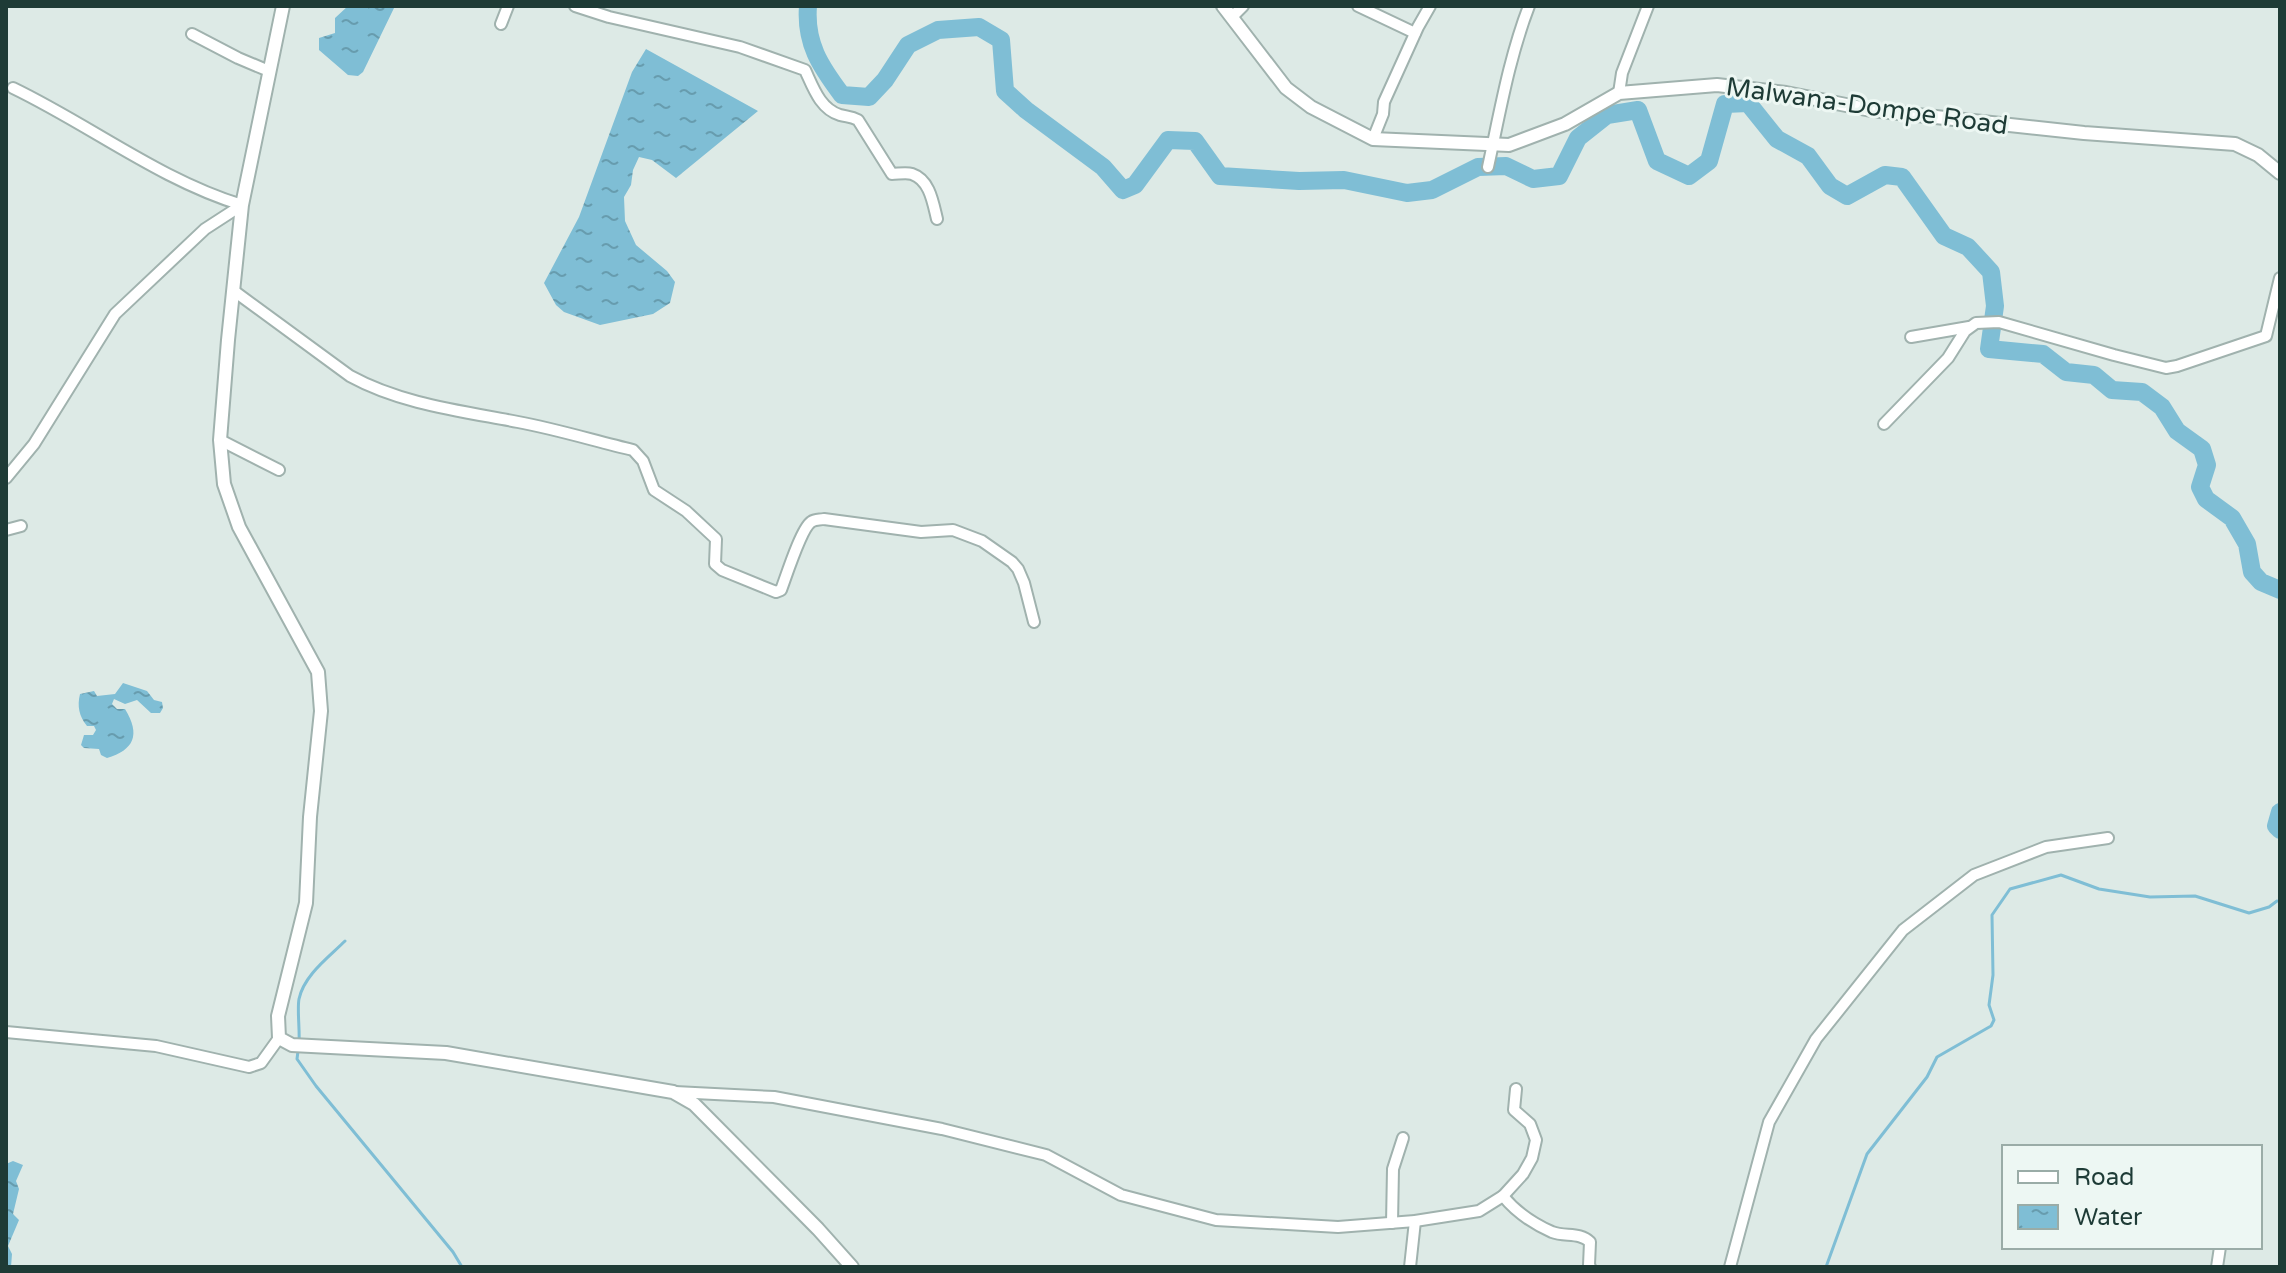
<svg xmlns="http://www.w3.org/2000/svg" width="2286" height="1273" viewBox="0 0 2286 1273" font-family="'Varela Round',sans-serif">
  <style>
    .water { fill: url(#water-ripples) }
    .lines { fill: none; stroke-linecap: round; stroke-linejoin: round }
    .stream { stroke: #7fbed5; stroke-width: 3 }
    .river { stroke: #7fbed5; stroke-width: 18 }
    .minor-casing { stroke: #a0b2ae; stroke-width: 14 }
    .tertiary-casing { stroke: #a0b2ae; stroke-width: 16 }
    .minor { stroke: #fff; stroke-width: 10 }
    .tertiary { stroke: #fff; stroke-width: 12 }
    .labels { text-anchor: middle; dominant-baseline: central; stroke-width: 6; stroke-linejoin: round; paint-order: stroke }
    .street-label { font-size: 26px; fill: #1e3b36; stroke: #edf7f3 }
  </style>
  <defs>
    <pattern id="water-ripples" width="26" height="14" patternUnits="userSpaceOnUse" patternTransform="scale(2)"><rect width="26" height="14" fill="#7fbed5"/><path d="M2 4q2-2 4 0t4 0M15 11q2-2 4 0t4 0" fill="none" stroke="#679cae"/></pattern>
  </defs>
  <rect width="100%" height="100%" fill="#ddeae6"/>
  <g class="water">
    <polygon points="348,6 395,6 363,72 358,76 348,75 319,50 319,38 335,33 335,18"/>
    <polygon points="646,49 758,111 676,178 652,160 639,157 633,170 631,185 624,197 625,221 636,245 667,271 675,282 670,303 653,314 600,325 564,312 556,305 544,283 579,217 632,72"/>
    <path d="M123 683 147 691 154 700 162 702 163 708 160 713H151L137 700 125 704 114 699 112 704 117 709H125C141 735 134 750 107 758L101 755 99 749 84 748 81 745 84 735H93L96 730 94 726H87C79 716 77 706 80 694L94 691 97 696 115 694Z"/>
    <polygon points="13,1161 23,1165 16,1181 19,1189 13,1214 19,1220 8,1246 12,1254 11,1267 6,1267 6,1164"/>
  </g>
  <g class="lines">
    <g class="stream">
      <path d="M299 1043C300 1031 297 1009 299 999 304 975 329 957 345 941"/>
      <polyline points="298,1051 297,1059 316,1086 453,1252 462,1267"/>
      <polyline points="1826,1267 1867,1154 1927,1077 1937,1057 1991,1026 1994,1020 1989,1005 1993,975 1992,915 2010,889 2061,875 2099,889 2150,897 2195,896 2249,913 2269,907 2277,901"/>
    </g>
    <g class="river">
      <path d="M808 6C805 43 820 66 842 95L869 97 885 80 908 45 938 30 979 27 1001 40 1005 91 1026 110 1103 167 1123 190 1135 185 1168 140 1195 141 1220 176 1299 181 1344 180 1407 193 1432 190 1478 167 1506 166 1533 179 1559 176 1578 138 1607 115 1638 110 1657 161 1689 176 1709 161 1725 104 1748 103 1777 139 1808 156 1830 186 1847 196 1885 175 1902 177 1944 236 1968 247 1991 272 1995 306 1989 349 2043 354 2066 372 2094 375 2112 390 2142 392 2162 407 2177 431 2202 449 2207 465 2200 487 2206 499 2232 518 2247 544 2252 572 2261 582 2280 590"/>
      <polyline points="2280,812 2276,826 2280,830"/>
    </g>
    <g class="minor-casing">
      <g id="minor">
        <path d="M575 6 609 17 740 47 805 70C813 87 820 109 840 115 847 117 851 116 858 120L892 174C898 174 906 172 912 174 930 180 933 203 937 219"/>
        <polyline points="1358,6 1415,33"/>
        <polyline points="1232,17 1243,6"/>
        <polyline points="501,24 508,6"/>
        <polyline points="192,34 238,58 269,71"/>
        <path d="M13 88C90 125 160 180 242 205"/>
        <polyline points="1619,93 1622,73 1648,6"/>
        <polyline points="1373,139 1383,114 1384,102 1418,27 1430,6"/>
        <path d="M1488 167C1500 112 1509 58 1529 6"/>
        <path d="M234 291 350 376C401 404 461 411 518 422 556 429 595 441 633 450L643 461 654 490 686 511 716 539 715 564 722 570 776 592 781 590C786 577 801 529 811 522 815 519 819 520 824 519L921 532 953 530 982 541 1012 562 1018 569 1024 583 1034 622"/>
        <polyline points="1911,337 1969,327"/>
        <polyline points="1884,424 1948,358 1965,331 1976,323 1999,322 2114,355 2166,368 2177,366 2266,336 2280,278"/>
        <polyline points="220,440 279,470"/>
        <polyline points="6,478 34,444 115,314 205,229 242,205"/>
        <polyline points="6,530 21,526"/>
        <polyline points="6,1032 156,1046 249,1067 261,1063 279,1038"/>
        <polyline points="675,1092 774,1097 942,1129 1046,1155 1121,1195 1216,1220 1338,1227 1415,1221 1479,1211 1503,1196 1523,1174 1532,1158 1536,1140 1530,1124 1514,1110 1516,1089"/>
        <path d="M1503 1196C1515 1211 1534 1224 1552 1232 1565 1237 1580 1232 1590 1242L1589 1265 1590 1267"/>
        <polyline points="1392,1223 1393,1169 1403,1138"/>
        <polyline points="1410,1267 1415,1221"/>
        <polyline points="1730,1267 1769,1122 1816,1039 1903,930 1974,875 2046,847 2108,838"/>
        <polyline points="2217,1267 2220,1247"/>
      </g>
    </g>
    <g class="tertiary-casing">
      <g id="tertiary">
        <polyline points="283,6 242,205 228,340 220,440 224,484 239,527 318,672 321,711 310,817 306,903 278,1016 279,1038 292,1045 446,1053 673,1092 694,1104 818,1229 852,1267"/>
        <polyline points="1223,6 1286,88 1311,107 1373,139 1509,145 1565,124 1619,93 1717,85 1786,93 1871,110 2084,133 2235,144 2258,155 2280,173"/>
      </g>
    </g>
    <use href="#minor" class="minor"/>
    <use href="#tertiary" class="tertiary"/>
  </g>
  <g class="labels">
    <g class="street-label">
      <text transform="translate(1867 106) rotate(8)">Malwana-Dompe Road</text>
    </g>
  </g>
  <rect width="2286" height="1273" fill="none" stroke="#1e3b36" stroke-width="16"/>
  <rect x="2002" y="1145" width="260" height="104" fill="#edf7f3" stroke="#9aaca7" stroke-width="2"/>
  <rect x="2018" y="1171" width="40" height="12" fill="#ffffff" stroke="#9aaca7" stroke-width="2"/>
  <text x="2074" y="1185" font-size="24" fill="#1e3b36">Road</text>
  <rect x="2018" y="1205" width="40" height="24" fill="url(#water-ripples)" stroke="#9aaca7" stroke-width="2"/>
  <text x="2074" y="1225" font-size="24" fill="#1e3b36">Water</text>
</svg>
